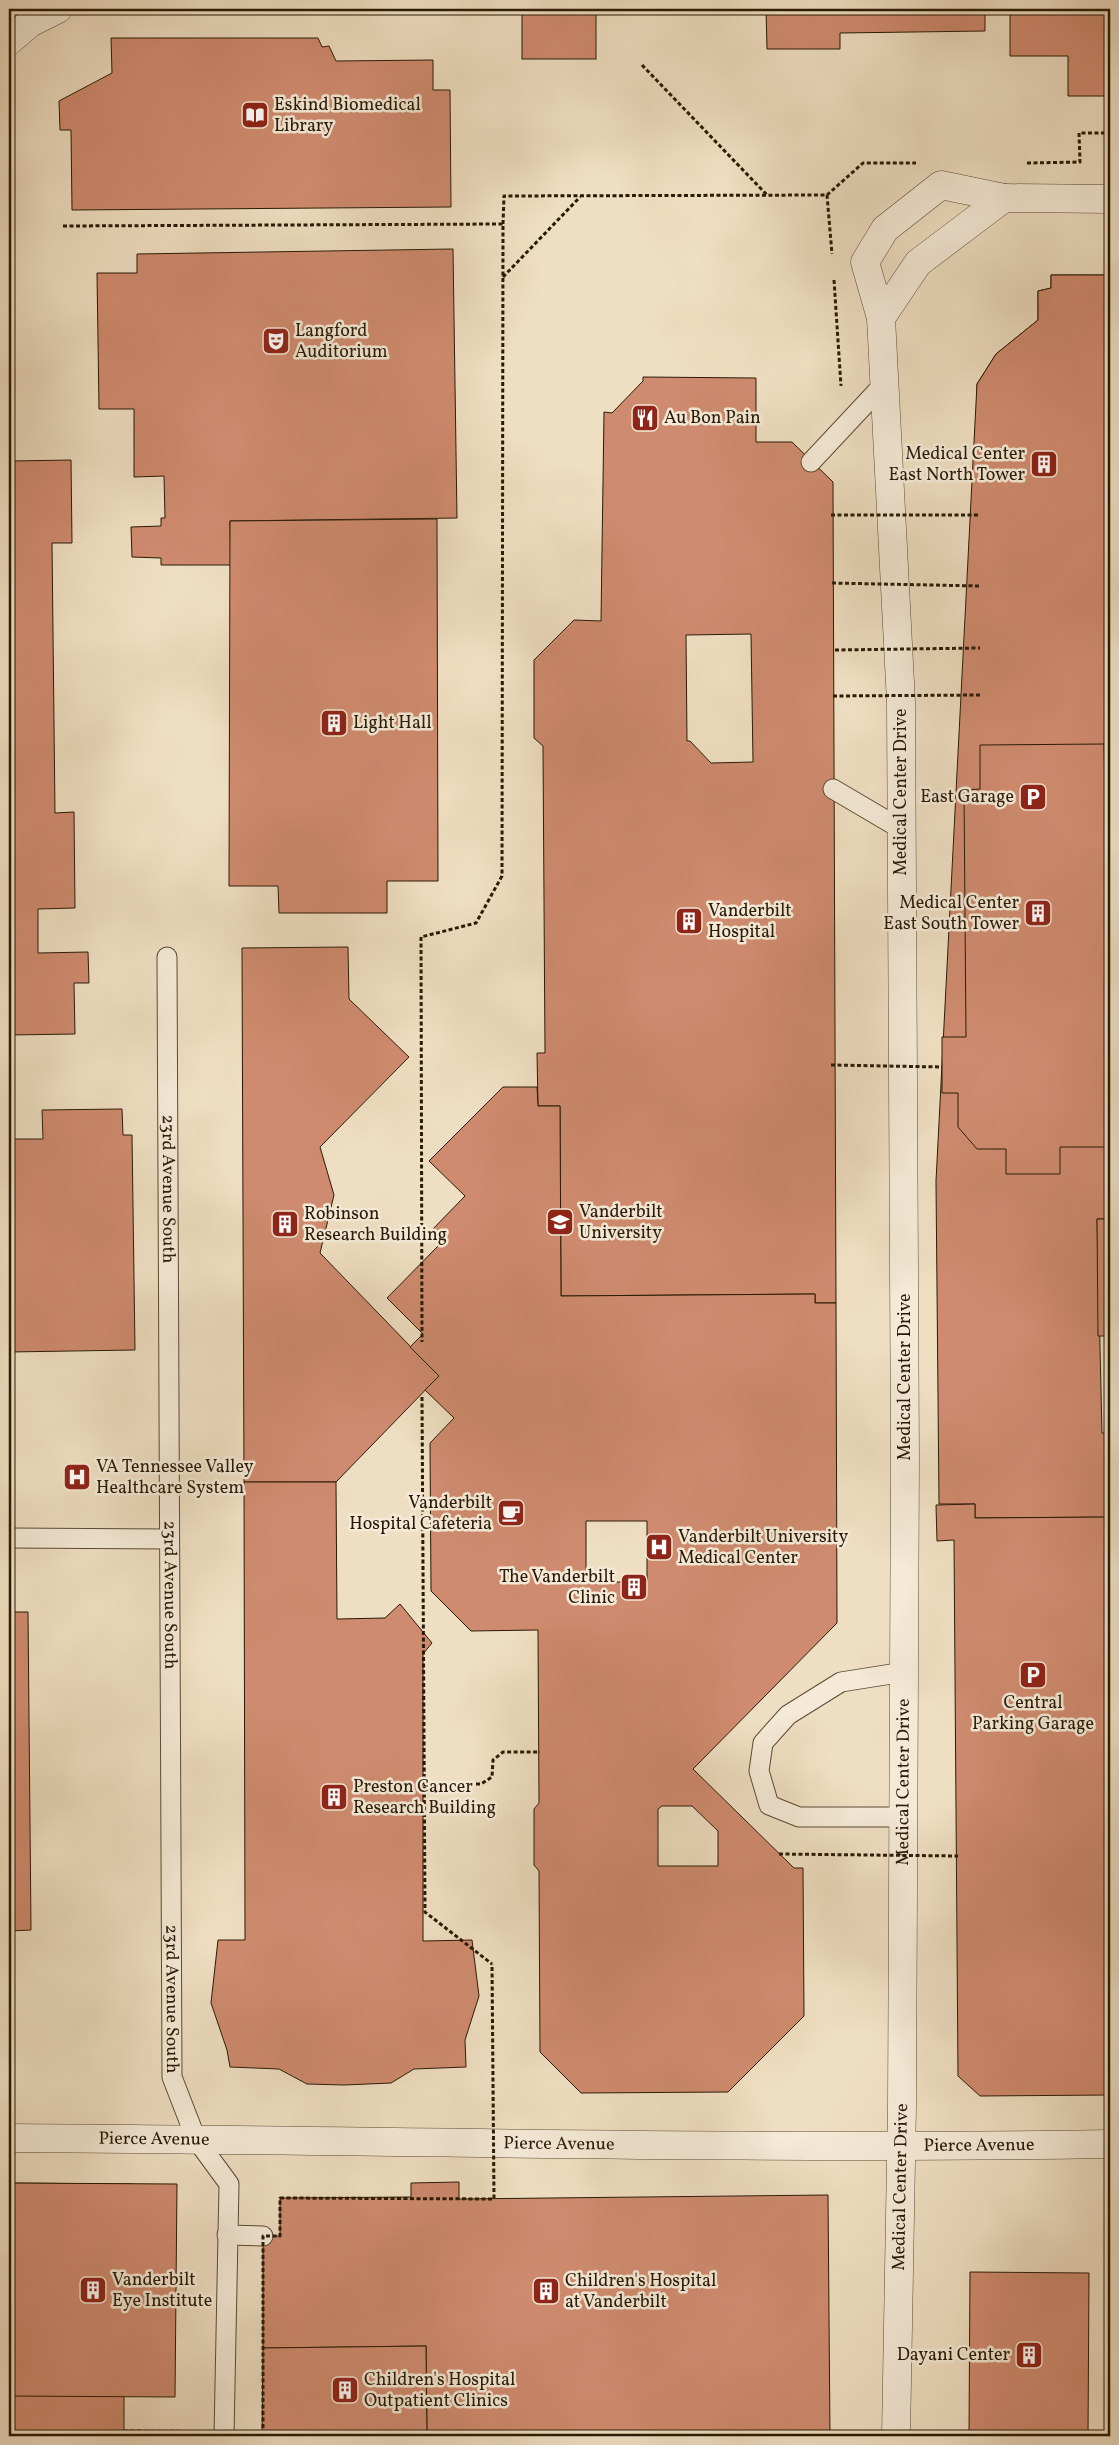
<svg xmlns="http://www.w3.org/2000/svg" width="1119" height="2445" viewBox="0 0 1119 2445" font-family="Vollkorn,serif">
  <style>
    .building { fill: #cf8b6f; stroke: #291a06; fill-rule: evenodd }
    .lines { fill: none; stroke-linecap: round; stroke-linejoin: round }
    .lane-casing { stroke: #5a4b35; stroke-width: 21 }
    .street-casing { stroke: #5a4b35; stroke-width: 29 }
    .path { stroke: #291a06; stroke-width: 3; stroke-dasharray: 4 2.5; stroke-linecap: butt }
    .lane { stroke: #f5ead7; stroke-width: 19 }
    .street { stroke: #f5ead7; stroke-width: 28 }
    .path-bridge { stroke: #291a06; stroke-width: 3; stroke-dasharray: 4 2.5; stroke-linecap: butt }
    .labels { text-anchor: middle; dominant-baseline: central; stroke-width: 5; stroke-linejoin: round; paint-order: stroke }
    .poi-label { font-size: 18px; fill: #291a06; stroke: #f5ead7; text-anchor: start }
    .street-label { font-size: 18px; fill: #291a06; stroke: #f5ead7 }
  </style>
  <rect width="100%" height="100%" fill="#efdfc2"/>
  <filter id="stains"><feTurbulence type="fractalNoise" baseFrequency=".004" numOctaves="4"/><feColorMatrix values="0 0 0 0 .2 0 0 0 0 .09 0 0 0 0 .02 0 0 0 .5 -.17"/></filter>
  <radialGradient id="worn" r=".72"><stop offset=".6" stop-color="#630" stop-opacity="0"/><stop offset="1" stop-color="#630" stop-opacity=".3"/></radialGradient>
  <g class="building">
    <rect x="522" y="9" width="74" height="50"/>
    <polygon points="766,9 985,9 985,31 840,33 840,49 767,49"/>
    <polygon points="1010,9 1110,9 1110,96 1068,96 1068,56 1010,56"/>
    <polygon points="111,38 318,38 322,47 329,46 336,61 433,60 433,90 450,90 451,207 72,210 71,130 60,130 59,101 112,73"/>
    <polygon points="453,249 457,518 230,521 231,565 161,565 161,558 132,557 131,527 161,526 161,518 165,518 164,476 134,477 134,409 99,409 97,273 137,273 137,254"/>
    <polygon points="1051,275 1110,275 1110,742 980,745 977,384 996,354 1038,320 1038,291 1051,288"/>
    <polygon points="1051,275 1110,275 1110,1219 1097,1219 1102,1433 1110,1433 1110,1517 975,1518 975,1504 939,1504 936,1181 977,384 996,354 1038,320 1038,291 1051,288"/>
    <path d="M643 377 756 378V442H792L833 482 836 1303H815V1294L561 1296 560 1106H538L537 1053H545L543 746 534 738V660L574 620 601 621 604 412 612 413 643 381ZM751 634 753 762 711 763 690 741H687L686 635Z"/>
    <polygon points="71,460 72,543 52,543 55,813 74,812 75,908 38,909 38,953 88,952 89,983 74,983 75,1034 9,1035 9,461"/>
    <polygon points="437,519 438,881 387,881 387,913 279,913 278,886 229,886 230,521"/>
    <polygon points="1104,744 1105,787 1110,787 1110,1147 1060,1147 1060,1174 1006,1174 1006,1149 977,1149 958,1127 958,1093 942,1093 942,1037 966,1037 964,790 980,789 980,745"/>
    <polygon points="348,947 349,999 409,1057 320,1147 334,1195 320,1253 439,1376 336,1482 244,1482 242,948"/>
    <path d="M503 1087H537L538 1106H560L561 1296 815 1294V1303H836L837 1623 693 1769 794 1868H803L804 2016 728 2092 581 2093 540 2052 539 1871 534 1865V1809L539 1803 538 1630 471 1631 431 1591 430 1443 454 1418 425 1390 439 1376 410 1347 423 1334 387 1298 440 1244 429 1233 465 1196 429 1161ZM586 1521H647V1582H586ZM662 1806H692L718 1831V1866H658V1809Z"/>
    <polygon points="122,1109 123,1135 132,1135 135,1350 9,1352 9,1139 43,1139 42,1110"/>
    <polygon points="1097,1219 1110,1219 1110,1336 1098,1336"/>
    <polygon points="244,1482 336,1482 337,1619 385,1618 400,1604 432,1643 423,1654 423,1941 472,1940 479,1996 465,2040 466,2067 414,2069 391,2083 344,2085 307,2084 279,2069 230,2067 227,2050 211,2003 218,1940 245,1940"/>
    <polygon points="975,1504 975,1518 1110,1517 1110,2095 980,2096 958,2076 954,1540 937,1541 936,1505"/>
    <polygon points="9,1612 28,1612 31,1930 9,1931"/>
    <polygon points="459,2182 459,2199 828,2195 830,2436 427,2436 426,2346 263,2348 263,2236 280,2236 280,2198 411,2197 411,2183"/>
    <polygon points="9,2183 133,2184 133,2357 124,2359 124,2436 9,2436"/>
    <polygon points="9,2183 177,2184 175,2397 9,2396"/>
    <polygon points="970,2272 1089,2273 1088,2436 969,2436"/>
    <polygon points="426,2346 427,2436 262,2436 263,2348"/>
  </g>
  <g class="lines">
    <g class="lane-casing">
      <g id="lane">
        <polyline points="811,462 883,385"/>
        <polyline points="833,789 901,829"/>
        <path id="s1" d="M167 957 172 2077 196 2139 229 2184 224 2436"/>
        <polyline points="9,1538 169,1539"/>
        <polyline points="904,1817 799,1817 769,1805 759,1771 763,1743 788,1715 841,1682 904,1672"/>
        <polyline points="227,2235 263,2236"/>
      </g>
    </g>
    <g class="street-casing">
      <g id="street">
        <polyline points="9,41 30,23 58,9"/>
        <polyline points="881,318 865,262 885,229 941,185 1004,198"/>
        <path id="s2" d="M9 2138C376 2140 743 2150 1110 2144"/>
        <path id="s3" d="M896 2436 902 2106 905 1459 901 702 881 318 918 263 1004 198 1110 199"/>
      </g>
    </g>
    <g class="path">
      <polyline points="642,65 767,195"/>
      <polyline points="1027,163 1080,162 1079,133 1110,133"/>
      <polyline points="827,195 832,254"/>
      <polyline points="503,224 504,196 827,195 863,163 916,163"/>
      <polyline points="63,226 503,224 502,876 476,923 421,937 422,1342"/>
      <polyline points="503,277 580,197"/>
      <polyline points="834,280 841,386"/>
      <polyline points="422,1397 425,1912 492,1964"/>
      <polyline points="424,1785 481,1784 492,1777 493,1760 503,1752 540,1752"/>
    </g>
    <use href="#lane" class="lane"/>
    <use href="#street" class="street"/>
    <g class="path-bridge">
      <polyline points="831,515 978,515"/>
      <polyline points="832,583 979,586"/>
      <polyline points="835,650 980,648"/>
      <polyline points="833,696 980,695"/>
      <polyline points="831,1065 942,1067"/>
      <polyline points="779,1854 958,1856"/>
      <polyline points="124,2431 263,2432 263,2236 280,2236 280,2198 494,2199 492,1964"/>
    </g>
  </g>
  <defs>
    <g id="library-square" transform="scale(1.4375)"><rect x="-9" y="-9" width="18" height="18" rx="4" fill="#8f2418" stroke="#f5ead7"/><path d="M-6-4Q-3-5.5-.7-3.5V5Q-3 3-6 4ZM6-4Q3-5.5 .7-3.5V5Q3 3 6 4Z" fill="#fff"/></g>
    <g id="theatre-square" transform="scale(1.4375)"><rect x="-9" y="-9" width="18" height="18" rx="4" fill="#8f2418" stroke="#f5ead7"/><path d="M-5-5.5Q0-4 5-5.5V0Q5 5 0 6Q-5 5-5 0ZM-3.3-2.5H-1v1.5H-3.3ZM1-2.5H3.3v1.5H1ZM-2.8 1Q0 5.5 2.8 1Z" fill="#fff"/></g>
    <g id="restaurant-square" transform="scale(1.4375)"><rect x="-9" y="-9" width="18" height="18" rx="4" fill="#8f2418" stroke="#f5ead7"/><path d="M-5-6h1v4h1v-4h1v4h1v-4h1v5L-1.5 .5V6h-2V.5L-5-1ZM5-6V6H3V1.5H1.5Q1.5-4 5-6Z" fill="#fff"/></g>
    <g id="building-square" transform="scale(1.4375)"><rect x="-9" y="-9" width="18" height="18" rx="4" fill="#8f2418" stroke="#f5ead7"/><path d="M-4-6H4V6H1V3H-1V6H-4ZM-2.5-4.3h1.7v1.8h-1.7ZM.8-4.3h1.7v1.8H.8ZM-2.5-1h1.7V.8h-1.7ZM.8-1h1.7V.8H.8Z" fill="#fff"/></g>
    <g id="parking-square" transform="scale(1.4375)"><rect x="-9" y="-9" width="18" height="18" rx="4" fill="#8f2418" stroke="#f5ead7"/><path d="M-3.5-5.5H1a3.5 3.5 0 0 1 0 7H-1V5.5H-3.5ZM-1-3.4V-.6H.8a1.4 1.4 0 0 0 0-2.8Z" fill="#fff"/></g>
    <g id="university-square" transform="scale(1.4375)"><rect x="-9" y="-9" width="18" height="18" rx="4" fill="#8f2418" stroke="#f5ead7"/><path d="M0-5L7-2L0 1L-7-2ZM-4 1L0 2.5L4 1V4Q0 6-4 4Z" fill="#fff"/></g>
    <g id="hospital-square" transform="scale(1.4375)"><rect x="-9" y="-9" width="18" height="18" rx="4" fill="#8f2418" stroke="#f5ead7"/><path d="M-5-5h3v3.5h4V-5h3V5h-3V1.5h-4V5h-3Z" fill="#fff"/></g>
    <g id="cafe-square" transform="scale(1.4375)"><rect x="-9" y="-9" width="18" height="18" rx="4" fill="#8f2418" stroke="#f5ead7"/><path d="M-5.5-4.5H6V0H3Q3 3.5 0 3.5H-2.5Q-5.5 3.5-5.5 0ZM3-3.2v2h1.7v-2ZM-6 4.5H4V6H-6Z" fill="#fff"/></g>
  </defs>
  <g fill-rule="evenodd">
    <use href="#library-square" x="255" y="115"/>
    <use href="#theatre-square" x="276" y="341"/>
    <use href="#restaurant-square" x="645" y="418"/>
    <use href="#building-square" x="1044" y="464"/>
    <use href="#building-square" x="334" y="723"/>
    <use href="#parking-square" x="1033" y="797"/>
    <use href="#building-square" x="1038" y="913"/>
    <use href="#building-square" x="689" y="921"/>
    <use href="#university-square" x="560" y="1222"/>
    <use href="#building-square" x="285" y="1224"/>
    <use href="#hospital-square" x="77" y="1477"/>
    <use href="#cafe-square" x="511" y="1513"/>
    <use href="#hospital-square" x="659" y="1547"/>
    <use href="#building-square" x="634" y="1587"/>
    <use href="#parking-square" x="1033" y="1675"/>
    <use href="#building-square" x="334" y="1797"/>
    <use href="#building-square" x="93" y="2290"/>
    <use href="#building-square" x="546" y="2291"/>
    <use href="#building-square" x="1029" y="2355"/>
    <use href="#building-square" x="345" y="2390"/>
  </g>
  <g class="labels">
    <g class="poi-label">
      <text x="274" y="105">Eskind Biomedical<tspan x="274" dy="21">Library</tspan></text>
      <text x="295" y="331">Langford<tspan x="295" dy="21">Auditorium</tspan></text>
      <text x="664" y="418">Au Bon Pain</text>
      <text x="1025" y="454" text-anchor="end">Medical Center<tspan x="1025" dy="21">East North Tower</tspan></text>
      <text x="353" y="723">Light Hall</text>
      <text x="1014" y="797" text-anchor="end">East Garage</text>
      <text x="1019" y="903" text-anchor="end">Medical Center<tspan x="1019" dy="21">East South Tower</tspan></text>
      <text x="708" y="911">Vanderbilt<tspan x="708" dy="21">Hospital</tspan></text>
      <text x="579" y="1212">Vanderbilt<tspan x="579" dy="21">University</tspan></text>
      <text x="304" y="1214">Robinson<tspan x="304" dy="21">Research Building</tspan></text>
      <text x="96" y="1467">VA Tennessee Valley<tspan x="96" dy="21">Healthcare System</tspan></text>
      <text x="492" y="1503" text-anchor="end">Vanderbilt<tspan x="492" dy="21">Hospital Cafeteria</tspan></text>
      <text x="678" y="1537">Vanderbilt University<tspan x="678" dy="21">Medical Center</tspan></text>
      <text x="615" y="1577" text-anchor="end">The Vanderbilt<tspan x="615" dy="21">Clinic</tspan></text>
      <text x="1033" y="1703" text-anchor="middle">Central<tspan x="1033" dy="21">Parking Garage</tspan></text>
      <text x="353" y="1787">Preston Cancer<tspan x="353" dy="21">Research Building</tspan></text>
      <text x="112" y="2280">Vanderbilt<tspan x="112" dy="21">Eye Institute</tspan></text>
      <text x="565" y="2281">Children's Hospital<tspan x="565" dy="21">at Vanderbilt</tspan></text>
      <text x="1010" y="2355" text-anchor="end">Dayani Center</text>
      <text x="364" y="2380">Children's Hospital<tspan x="364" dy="21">Outpatient Clinics</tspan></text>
    </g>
    <g class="street-label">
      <text transform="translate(901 792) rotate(-90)">Medical Center Drive</text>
      <text stroke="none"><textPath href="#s1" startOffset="232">23rd Avenue South</textPath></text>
      <text transform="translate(905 1377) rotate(-90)">Medical Center Drive</text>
      <text stroke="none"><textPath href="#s1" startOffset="638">23rd Avenue South</textPath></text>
      <text stroke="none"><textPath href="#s3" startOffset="654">Medical Center Drive</textPath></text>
      <text stroke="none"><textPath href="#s1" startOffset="1042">23rd Avenue South</textPath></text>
      <text stroke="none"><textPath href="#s2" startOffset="145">Pierce Avenue</textPath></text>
      <text stroke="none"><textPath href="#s2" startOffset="550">Pierce Avenue</textPath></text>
      <text stroke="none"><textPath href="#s2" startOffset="970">Pierce Avenue</textPath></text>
      <text stroke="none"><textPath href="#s3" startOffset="249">Medical Center Drive</textPath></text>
    </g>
  </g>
  <rect width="1119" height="2445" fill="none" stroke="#efdfc2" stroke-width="30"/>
  <rect x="10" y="10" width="1099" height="2425" fill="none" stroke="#291a06" stroke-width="2.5"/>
  <rect x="15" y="15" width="1089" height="2415" fill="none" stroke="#291a06"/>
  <rect width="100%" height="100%" filter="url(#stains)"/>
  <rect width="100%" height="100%" fill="url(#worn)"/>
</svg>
